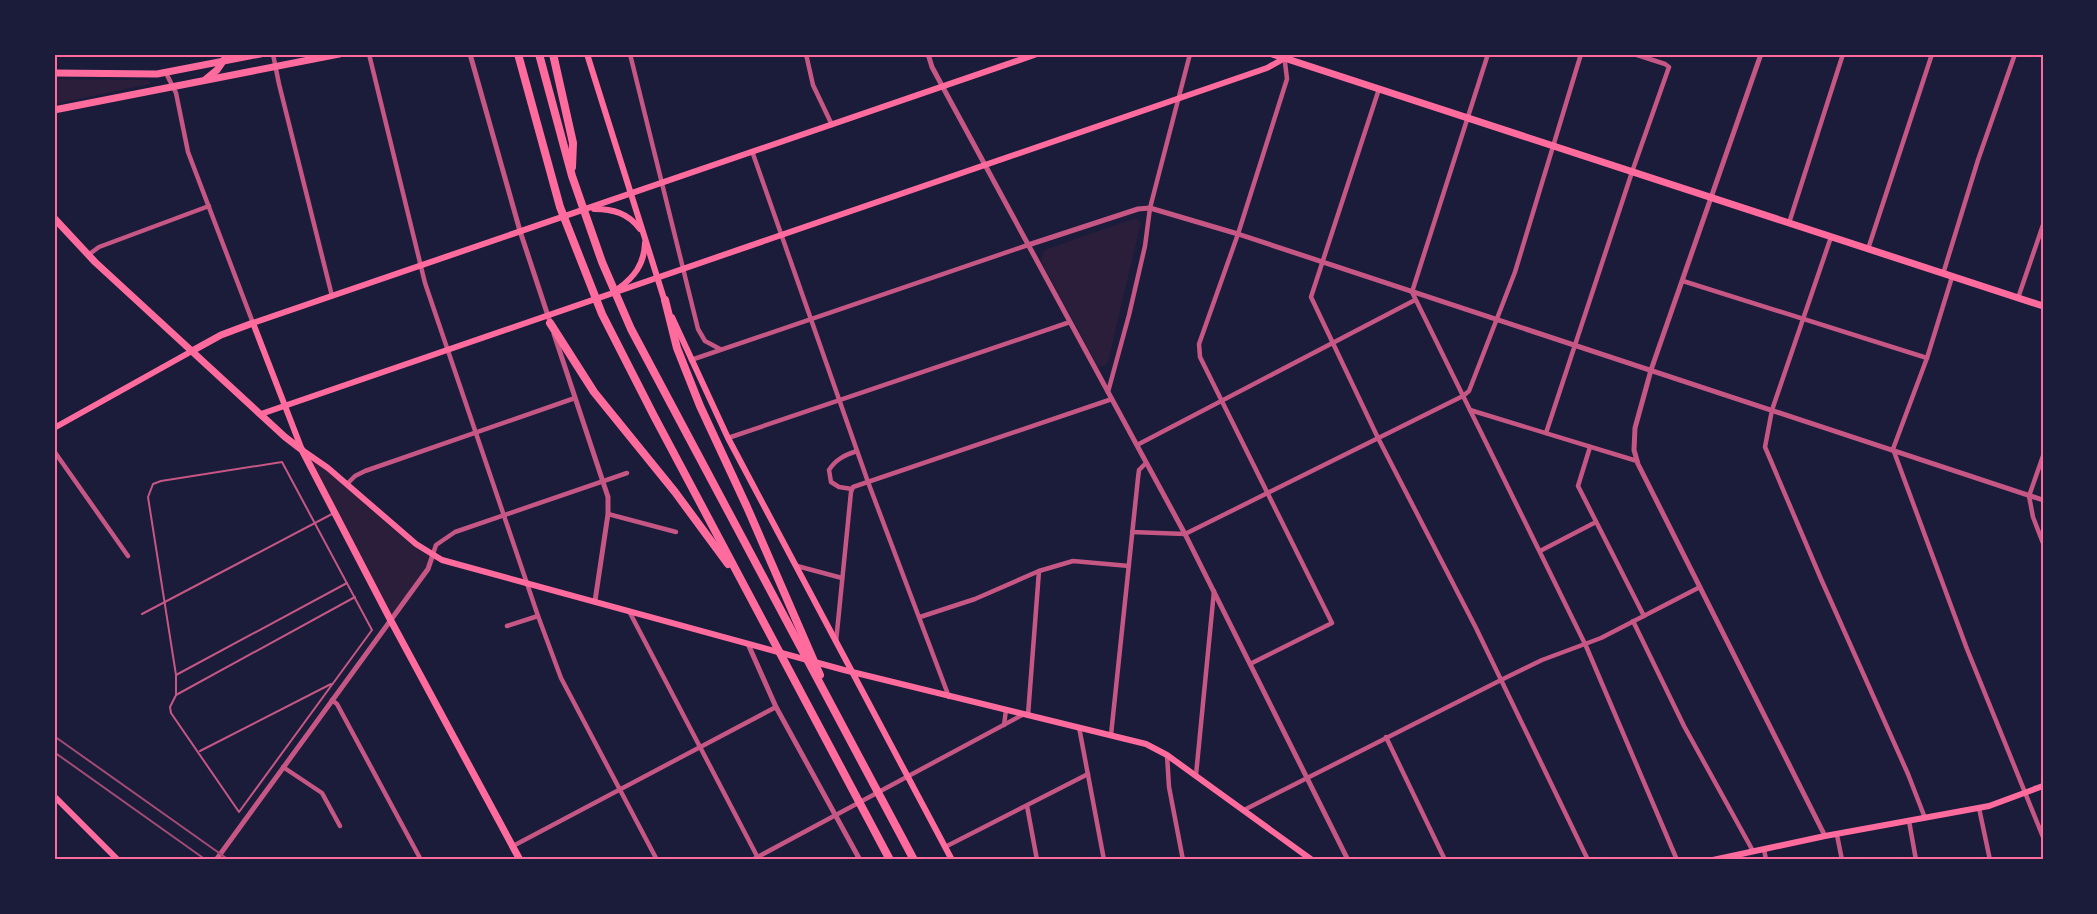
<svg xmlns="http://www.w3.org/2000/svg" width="2097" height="914" viewBox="0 0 2097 914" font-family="'Work Sans',sans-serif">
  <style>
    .green { fill: #2a1e3b }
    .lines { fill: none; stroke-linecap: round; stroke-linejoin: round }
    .service { stroke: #c65784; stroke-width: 2 }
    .minor { stroke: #c65784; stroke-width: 4.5 }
    .tertiary { stroke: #c65784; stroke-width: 5 }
    .secondary { stroke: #ff6b9d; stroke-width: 6 }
    .primary { stroke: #ff6b9d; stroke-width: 7 }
    .motorway { stroke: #ff6b9d; stroke-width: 8 }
    .rail { stroke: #a44b75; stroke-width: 2 }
    .neatline { fill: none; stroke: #ff6b9d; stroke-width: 2 }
  </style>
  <rect width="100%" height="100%" fill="#1b1b3a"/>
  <g class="green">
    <polygon points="54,79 147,80 150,82 150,84 54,104"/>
    <polygon points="1136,218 1141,222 1108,362 1103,366 1098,367 1041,261 1044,250"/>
    <polygon points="306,453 349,489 391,527 413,542 436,552 439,556 392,617"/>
  </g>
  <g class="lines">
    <g class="service">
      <polygon points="282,462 372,630 239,812 171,713 170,707 176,695 176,675 148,497 153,484 161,481"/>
      <polyline points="142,614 332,514"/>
      <polyline points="176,675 347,583"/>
      <polyline points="176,695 355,597"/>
      <polyline points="200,751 331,684"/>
    </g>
    <g class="minor">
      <polyline points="273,54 279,84 332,296"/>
      <polyline points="369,54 425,283 538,616 561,678 657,860"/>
      <polyline points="630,54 698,329 705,341 720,349"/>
      <polyline points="806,54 813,85 832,125"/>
      <polyline points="1488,54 1412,292 1586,646 1677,860"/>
      <polyline points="166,73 176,93 188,152 253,323"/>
      <polyline points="1379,89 1311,297 1378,438 1476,628 1588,860"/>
      <polyline points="752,151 868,482 949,697"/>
      <polyline points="1789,223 1843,54"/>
      <polyline points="1831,237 1772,410 1765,447 1821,579 1908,774 1925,818"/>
      <polyline points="1868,249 1932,54"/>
      <polyline points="88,255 99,247 209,206"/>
      <polyline points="1943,274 1978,160 2015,54"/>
      <polyline points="1952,277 1927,358 1893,449 1967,649 2043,837"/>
      <polyline points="1683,281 1927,358"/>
      <polyline points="2018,298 2043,225"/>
      <polyline points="691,360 1028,245"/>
      <polyline points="1108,392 1129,315 1145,246 1150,208 1190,54"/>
      <polyline points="1470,410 1637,461"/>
      <polyline points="1546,433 1632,172 1669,67 1665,64 1634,54"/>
      <polyline points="728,438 1070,322"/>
      <polyline points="1137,445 1415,300"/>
      <polyline points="1590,447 1578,486 1644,616"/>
      <polyline points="54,451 128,556"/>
      <polyline points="2043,456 2029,496 2033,517 2043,543"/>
      <polyline points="347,484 355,476 365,471 575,398"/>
      <path d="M852 489 839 487 831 482 829 470C836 459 845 455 857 451"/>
      <polyline points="608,514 676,532"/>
      <polyline points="1132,532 1185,534 1463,396 1469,391 1515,272 1581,54"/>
      <polyline points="1540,551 1596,522"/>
      <polyline points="433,554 436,545 455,532 627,473"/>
      <polyline points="797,566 842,578"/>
      <polyline points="629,611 758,858"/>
      <polyline points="920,617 975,599 1039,571 1073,561 1129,566"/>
      <polyline points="1633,621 1684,726 1753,851"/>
      <polyline points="507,626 538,616"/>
      <polyline points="836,642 851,492 853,487 1112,399"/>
      <polyline points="1250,664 1332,623 1200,357 1199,344 1238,234 1287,79 1284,54"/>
      <polyline points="332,700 337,704 421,860"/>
      <polyline points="1028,715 1039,571"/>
      <polyline points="1004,725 1006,710"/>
      <polyline points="1079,727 1104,860"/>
      <polyline points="1111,735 1138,478 1139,470 1146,463"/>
      <polyline points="1386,737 1445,860"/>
      <polyline points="1167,755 1169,787 1183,860"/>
      <polyline points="283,767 322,793 340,826"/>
      <polyline points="1196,775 1214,591"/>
      <polyline points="1027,806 1037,860"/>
      <polyline points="1979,808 1990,860"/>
      <polyline points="1244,810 1501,680 1542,660 1601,638 1700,587"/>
      <polyline points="1909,821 1916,860"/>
      <polyline points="1837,835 1842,860"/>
      <polyline points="513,846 776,707"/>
      <polyline points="945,847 1088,774"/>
      <polyline points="1764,849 1766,860"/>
      <polyline points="752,860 1024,714"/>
    </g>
    <g class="tertiary">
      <polyline points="470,54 520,231 551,325"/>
      <polyline points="928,54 932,67 946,93 1185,534 1348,860"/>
      <polyline points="1761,54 1651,370 1635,428 1634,450 1638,464 1825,836"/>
      <polyline points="1028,245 1138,209 1150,208 1238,234 2043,500"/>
      <polyline points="554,334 608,497 608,514 595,601"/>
      <polyline points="748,644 776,707 860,860"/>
      <polyline points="216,860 428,569 433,554"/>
    </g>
    <g class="secondary">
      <polyline points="587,54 665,302"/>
      <polyline points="1037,54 253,323 302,450 328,468 416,544 442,560 844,670 1146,744 1167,755 1312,860"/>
      <path d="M594 209C613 209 628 213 640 229"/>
      <path d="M618 289C634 277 644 265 645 243"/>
      <polyline points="672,317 728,438 952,860"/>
      <polyline points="261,414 1267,68 1285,58"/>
      <polyline points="54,428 192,351"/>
      <polyline points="54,796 118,860"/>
      <polyline points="1713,860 1825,836 1989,806 2043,786"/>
    </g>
    <g class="primary">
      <polyline points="1272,54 2043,306"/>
      <polyline points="54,73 157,74 260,54"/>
      <polyline points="206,79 217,70 228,54"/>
      <polyline points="54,110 339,54"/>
      <polyline points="54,218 95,262 285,437 302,450 390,619 520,860"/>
      <polyline points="192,351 221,335 253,323"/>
    </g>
    <g class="motorway">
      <polyline points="518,54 560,207 602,314 654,416 890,860"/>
      <polyline points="539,54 572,176 602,262 631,329 914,860"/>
      <polyline points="553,54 573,143 572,167"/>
      <polyline points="665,300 677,348 700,406 747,507 820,675"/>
      <polyline points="550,323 594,392 675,492 728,564"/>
    </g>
    <g class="rail">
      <polyline points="54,736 229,860"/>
      <polyline points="54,752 206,860"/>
    </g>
  </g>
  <rect width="2097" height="914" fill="none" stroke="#1b1b3a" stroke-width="111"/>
  <rect x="56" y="56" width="1986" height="802" class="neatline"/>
</svg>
